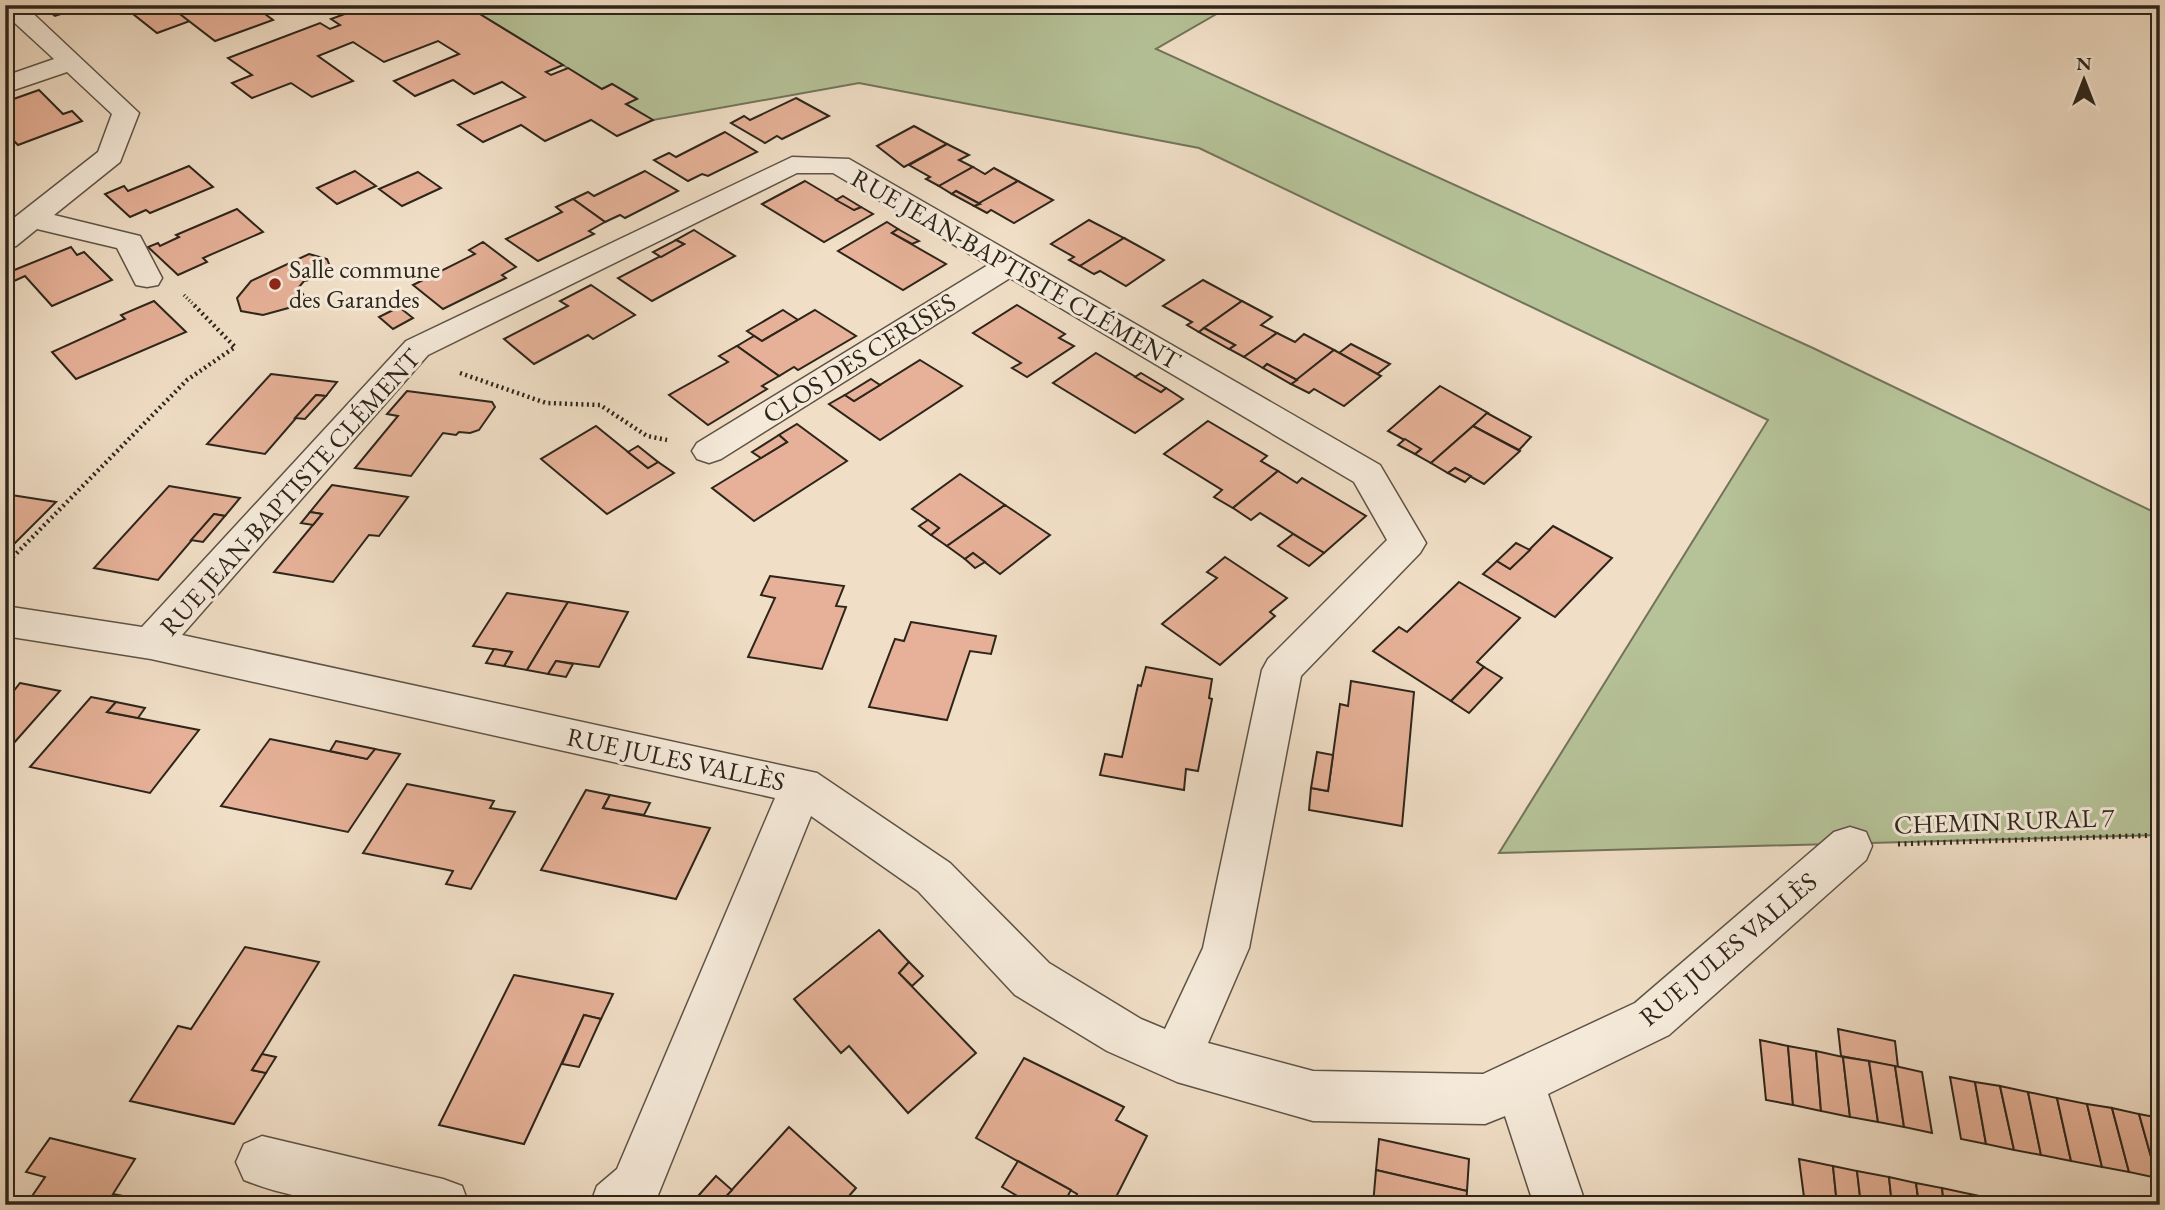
<svg xmlns="http://www.w3.org/2000/svg" width="2165" height="1210" viewBox="0 0 2165 1210" font-family="'EB Garamond',serif">
  <style>
    .green { fill: #b6c298; stroke: #72745a; stroke-width: 2 }
    .building { fill: #e6b198; stroke: #2d251b; stroke-width: 2 }
    .lines { fill: none; stroke-linecap: round; stroke-linejoin: round }
    .minor-casing { stroke: #5e5346; stroke-width: 3 }
    .path-far2 { stroke: #2d251b; stroke-width: 3.5; stroke-dasharray: 1 2.5; stroke-linecap: butt }
    .path-far1 { stroke: #2d251b; stroke-width: 4.5; stroke-dasharray: 2 3.5; stroke-linecap: butt }
    .path { stroke: #2d251b; stroke-width: 5; stroke-dasharray: 2 4.5; stroke-linecap: butt }
    .minor { fill: #f5eada; fill-rule: evenodd }
    .poi-dot { fill: #8f2418; stroke: #f5eada; stroke-width: 2.5 }
    .labels { text-anchor: middle; dominant-baseline: central; stroke-width: 6; stroke-linejoin: round; paint-order: stroke }
    .poi-label { font-size: 26px; fill: #2d251b; stroke: #f5eada; text-anchor: start }
    .street-label { font-size: 26px; fill: #2d251b; stroke: #f5eada }
  </style>
  <rect width="100%" height="100%" fill="#f0dec6"/>
  <filter id="stains"><feTurbulence type="fractalNoise" baseFrequency=".00286" numOctaves="4"/><feColorMatrix values="0 0 0 0 .2 0 0 0 0 .09 0 0 0 0 .02 0 0 0 .5 -.17"/></filter>
  <radialGradient id="worn" r=".72"><stop offset=".6" stop-color="#630" stop-opacity="0"/><stop offset="1" stop-color="#630" stop-opacity=".3"/></radialGradient>
  <polygon class="green" points="477,5 1232,5 1156,49 1813,348 2160,515 2160,835 1499,853 1768,420 1199,148 859,83 653,120 626,104 636,98 612,84 602,89 470,8"/>
  <g class="building">
    <polygon points="64,5 70,11 55,16 46,9"/>
    <polygon points="142,5 169,5 190,21 157,33 128,10"/>
    <polygon points="179,5 275,5 261,11 273,20 215,41 172,8"/>
    <polygon points="369,5 383,5 392,11 408,5 477,5 470,8 563,65 546,72 551,75 568,68 602,89 612,84 637,99 626,104 653,120 617,136 591,120 545,141 521,125 483,142 458,125 525,97 502,82 474,94 453,80 415,96 394,81 459,54 438,41 384,62 353,42 318,56 353,81 312,97 291,83 252,98 232,83 252,75 228,58 320,23 330,29 340,25 331,19"/>
    <polygon points="39,90 63,114 72,111 82,121 18,145 5,132 8,127 5,124 5,102"/>
    <polygon points="796,98 829,116 782,139 777,136 765,143 731,123 744,116 750,120"/>
    <polygon points="914,126 947,144 904,167 877,146"/>
    <polygon points="725,132 757,152 708,176 702,174 688,181 654,160 669,153 676,157"/>
    <polygon points="947,144 969,155 959,160 973,167 939,186 926,179 930,177 909,165"/>
    <polygon points="189,166 213,187 150,213 146,210 130,217 105,194 124,186 128,191"/>
    <polygon points="973,167 985,174 994,168 1018,181 980,204 956,191 952,194 939,186"/>
    <polygon points="355,171 376,186 337,204 317,188"/>
    <polygon points="645,171 678,191 625,218 620,215 605,222 573,199 588,192 594,196"/>
    <polygon points="418,172 441,188 402,206 379,189"/>
    <polygon points="805,181 854,210 861,207 873,214 824,242 762,204"/>
    <polygon points="1018,181 1053,200 1014,223 991,210 987,213 974,206"/>
    <polygon points="956,191 980,204 974,206 952,194"/>
    <polygon points="843,196 861,207 854,210 836,200"/>
    <polygon points="573,199 605,222 589,231 594,234 538,261 506,239 562,212 556,207"/>
    <polygon points="237,209 263,232 203,258 207,262 178,275 148,247 158,243 160,246 179,237 176,235"/>
    <polygon points="1089,220 1124,238 1080,266 1069,260 1074,257 1051,244"/>
    <polygon points="887,222 898,229 892,233 946,264 903,290 838,251"/>
    <polygon points="898,229 919,241 912,244 892,233"/>
    <polygon points="694,230 735,256 652,301 618,278 684,244 676,240"/>
    <polygon points="1124,238 1164,260 1126,286 1100,271 1094,274 1080,266"/>
    <polygon points="676,240 684,244 661,257 653,252"/>
    <polygon points="483,242 516,267 502,275 506,278 443,309 413,285 475,254 469,250"/>
    <polygon points="71,247 77,255 84,252 112,280 52,306 25,276 14,281 7,273"/>
    <polygon points="309,254 327,259 331,269 319,278 304,281 299,287 304,296 292,307 263,315 241,311 237,298 251,281"/>
    <polygon points="1203,280 1242,301 1199,332 1187,325 1192,322 1163,306"/>
    <polygon points="591,285 635,315 593,339 588,335 534,364 504,339 568,306 560,301"/>
    <polygon points="154,301 186,332 76,379 52,352 125,319 121,315"/>
    <polygon points="1242,301 1272,317 1261,325 1277,333 1244,357 1229,349 1235,345 1204,328"/>
    <polygon points="1017,305 1065,334 1059,338 1074,346 1027,377 1012,368 1021,363 973,333"/>
    <polygon points="399,307 413,318 393,329 379,317"/>
    <polygon points="783,310 798,320 762,341 747,331"/>
    <polygon points="815,310 856,336 798,370 794,367 779,376 737,346 754,336 762,341"/>
    <polygon points="1204,328 1235,345 1229,349 1199,332"/>
    <polygon points="1277,333 1295,342 1304,334 1334,350 1297,380 1267,364 1263,368 1244,357"/>
    <polygon points="1351,344 1390,364 1377,374 1339,353"/>
    <polygon points="737,346 779,376 762,386 767,389 708,425 669,395 728,362 719,356"/>
    <polygon points="1334,350 1381,376 1344,406 1314,389 1309,393 1291,384"/>
    <polygon points="1096,353 1161,392 1166,388 1183,399 1135,433 1053,383"/>
    <polygon points="920,360 962,386 880,440 829,404 845,395 854,401"/>
    <polygon points="1267,364 1297,380 1291,384 1263,368"/>
    <polygon points="1141,373 1166,388 1161,392 1135,377"/>
    <polygon points="271,374 337,382 326,396 316,395 265,454 207,444"/>
    <polygon points="871,379 880,385 854,401 845,395"/>
    <polygon points="1440,386 1488,413 1431,463 1415,454 1421,449 1388,431"/>
    <polygon points="407,391 492,402 495,407 479,430 470,433 459,432 456,435 443,433 411,476 355,468 398,416 387,414"/>
    <polygon points="316,395 326,396 305,419 295,418"/>
    <polygon points="1487,413 1531,437 1519,450 1473,426"/>
    <polygon points="1208,421 1267,456 1261,461 1278,471 1233,508 1214,497 1222,490 1164,454"/>
    <polygon points="797,424 847,461 754,521 712,488 787,442 779,435"/>
    <polygon points="596,426 648,468 658,462 674,473 607,514 541,459"/>
    <polygon points="1473,426 1520,451 1484,484 1455,468 1448,473 1431,463"/>
    <polygon points="779,435 787,442 761,458 752,452"/>
    <polygon points="1405,439 1421,449 1415,454 1398,445"/>
    <polygon points="638,446 658,462 648,468 628,452"/>
    <polygon points="1455,468 1471,476 1465,482 1448,473"/>
    <polygon points="1278,471 1297,483 1302,478 1366,516 1324,553 1260,513 1251,520 1233,508"/>
    <polygon points="960,474 1005,505 947,546 931,535 939,528 912,509"/>
    <polygon points="332,485 408,497 379,536 369,535 333,582 274,572 322,514 310,512"/>
    <polygon points="169,486 240,498 225,516 214,514 158,580 94,568"/>
    <polygon points="5,494 56,502 8,550 5,550"/>
    <polygon points="1005,505 1050,535 1000,574 973,553 965,559 947,546"/>
    <polygon points="310,512 322,514 313,525 301,523"/>
    <polygon points="214,514 225,516 203,542 191,540"/>
    <polygon points="928,520 939,528 931,535 919,526"/>
    <polygon points="1553,526 1612,558 1555,617 1483,574 1497,561 1510,569"/>
    <polygon points="1293,534 1324,553 1309,566 1278,546"/>
    <polygon points="1516,543 1530,550 1510,569 1497,561"/>
    <polygon points="973,553 985,562 975,568 965,559"/>
    <polygon points="1225,557 1287,598 1270,612 1275,616 1220,665 1162,624 1217,578 1207,572"/>
    <polygon points="770,576 844,586 836,606 846,607 822,669 748,657 775,598 761,595"/>
    <polygon points="1459,582 1520,618 1477,662 1484,667 1451,701 1373,651 1399,627 1407,632"/>
    <polygon points="507,593 568,602 527,670 504,666 512,652 473,646"/>
    <polygon points="568,602 628,612 599,667 556,661 548,674 527,670"/>
    <polygon points="911,622 996,636 991,654 970,651 947,720 869,707 895,639 904,641"/>
    <polygon points="494,649 512,652 504,666 486,663"/>
    <polygon points="556,661 573,664 566,677 548,674"/>
    <polygon points="1146,667 1212,679 1209,698 1212,699 1198,771 1186,769 1184,790 1100,775 1105,754 1122,757 1138,685 1141,686"/>
    <polygon points="1484,667 1502,678 1469,713 1451,701"/>
    <polygon points="1351,681 1414,692 1402,826 1309,810 1311,788 1328,791 1340,704 1348,706"/>
    <polygon points="20,683 60,691 5,753 5,691 12,693"/>
    <polygon points="91,697 116,702 107,712 199,730 150,793 30,767"/>
    <polygon points="116,702 145,708 138,718 107,712"/>
    <polygon points="270,739 367,759 375,749 400,754 348,832 221,806"/>
    <polygon points="336,741 375,749 367,759 330,751"/>
    <polygon points="1317,752 1333,755 1328,791 1311,788"/>
    <polygon points="407,784 494,801 490,808 515,812 471,889 446,884 453,871 363,853"/>
    <polygon points="586,790 610,795 603,808 710,828 676,899 541,870"/>
    <polygon points="610,795 650,803 644,815 603,808"/>
    <polygon points="879,930 909,962 899,973 976,1053 908,1113 849,1046 841,1053 794,999"/>
    <polygon points="245,947 319,962 252,1070 266,1073 234,1124 130,1101 178,1026 191,1029"/>
    <polygon points="909,962 923,976 912,986 899,973"/>
    <polygon points="514,975 613,994 601,1019 584,1015 524,1144 439,1125"/>
    <polygon points="584,1015 601,1019 579,1067 562,1064"/>
    <polygon points="1838,1029 1895,1041 1898,1067 1841,1056"/>
    <polygon points="1760,1040 1788,1046 1793,1105 1766,1100"/>
    <polygon points="1788,1046 1816,1051 1821,1111 1793,1105"/>
    <polygon points="1816,1051 1843,1057 1850,1117 1821,1111"/>
    <polygon points="262,1054 276,1057 266,1073 252,1070"/>
    <polygon points="1843,1057 1869,1061 1878,1122 1850,1117"/>
    <polygon points="1024,1058 1124,1107 1116,1120 1147,1136 1112,1205 1072,1205 1077,1194 976,1138"/>
    <polygon points="1869,1061 1895,1066 1904,1127 1878,1122"/>
    <polygon points="1895,1066 1922,1072 1932,1133 1904,1127"/>
    <polygon points="1950,1077 1975,1082 1986,1144 1961,1139"/>
    <polygon points="1975,1082 2000,1086 2014,1150 1986,1144"/>
    <polygon points="2000,1086 2028,1092 2041,1155 2014,1150"/>
    <polygon points="2028,1092 2057,1098 2071,1161 2041,1155"/>
    <polygon points="2057,1098 2087,1104 2102,1167 2071,1161"/>
    <polygon points="2087,1104 2112,1108 2129,1172 2102,1167"/>
    <polygon points="2112,1108 2139,1114 2157,1178 2129,1172"/>
    <polygon points="2139,1114 2160,1118 2160,1179 2157,1178"/>
    <polygon points="789,1127 856,1188 841,1205 718,1205"/>
    <polygon points="50,1138 135,1159 113,1194 128,1197 124,1205 26,1205 45,1177 26,1172"/>
    <polygon points="1379,1139 1469,1159 1467,1191 1376,1170"/>
    <polygon points="1799,1159 1833,1166 1837,1205 1805,1205"/>
    <polygon points="1018,1161 1071,1190 1063,1205 1033,1205 1002,1187"/>
    <polygon points="1833,1166 1857,1171 1861,1205 1837,1205"/>
    <polygon points="1376,1170 1467,1191 1466,1205 1373,1205"/>
    <polygon points="1857,1171 1889,1177 1892,1205 1861,1205"/>
    <polygon points="716,1176 732,1190 718,1205 690,1205"/>
    <polygon points="1889,1177 1916,1183 1919,1205 1892,1205"/>
    <polygon points="1916,1183 1942,1188 1944,1205 1919,1205"/>
    <polygon points="1942,1188 1970,1194 1972,1205 1944,1205"/>
    <polygon points="1970,1194 1998,1200 1999,1205 1972,1205"/>
  </g>
  <g class="lines">
    <g class="minor-casing">
      <g id="minor">
        <polygon points="5,5 24,5 139,113 120,162 54,215 140,236 162,278 158,285 147,287 136,285 117,248 37,229 16,246 5,249 5,225 98,152 112,114 67,72 5,93 5,76 54,59 5,14"/>
        <path d="M792 157 849 159 1380 465 1426 543 1420 553 1301 676 1249 948 1208 1043 1313 1071 1483 1074 1635 1003 1834 832 1850 827 1866 832 1872 846 1866 860 1669 1035 1548 1094 1586 1205H1534L1505 1116 1485 1124 1313 1121 1177 1082 1107 1051 1015 995 918 891 811 816 654 1205H590L597 1186 617 1169 775 798 151 659 5 636V606L142 627 406 341ZM797 173H833L988 265 697 443 692 451 697 459 709 463 721 459 1010 278 1354 482 1387 540 1268 659 1262 670 1203 948 1165 1029 1141 1019 1049 963 950 863 817 773 182 635 428 355Z"/>
        <path d="M262 1136 443 1179 462 1186 469 1205C390 1205 319 1210 244 1180L236 1162 244 1144Z"/>
      </g>
    </g>
    <polyline class="path-far2" points="184,295 194,305"/>
    <g class="path-far1">
      <polyline points="460,373 546,403 600,405 647,436 667,440"/>
      <polyline points="5,565 187,380 235,347 192,303"/>
    </g>
    <polyline class="path" points="1898,844 2160,835"/>
    <use href="#minor" class="minor"/>
  </g>
  <circle class="poi-dot" cx="275" cy="284" r="7"/>
  <g class="labels">
    <g class="poi-label">
      <text x="289" y="269">Salle commune<tspan x="289" dy="30">des Garandes</tspan></text>
    </g>
    <g class="street-label">
      <text transform="translate(1016 269) rotate(30)">RUE JEAN-BAPTISTE CLÉMENT</text>
      <text transform="translate(859 358) rotate(-32)">CLOS DES CERISES</text>
      <text transform="translate(290 492) rotate(-48)">RUE JEAN-BAPTISTE CLÉMENT</text>
      <text transform="translate(676 759) rotate(12)">RUE JULES VALLÈS</text>
      <text transform="translate(2004 821) rotate(-2)">CHEMIN RURAL 7</text>
      <text transform="translate(1728 949) rotate(-40)">RUE JULES VALLÈS</text>
    </g>
  </g>
  <rect width="2165" height="1210" fill="none" stroke="#f0dec6" stroke-width="28"/>
  <rect x="7" y="7" width="2151" height="1196" fill="none" stroke="#2d251b" stroke-width="3.5"/>
  <rect x="14" y="14" width="2137" height="1182" fill="none" stroke="#2d251b" stroke-width="2"/>
  <g transform="translate(2084 80)" stroke="#f5eada" stroke-width="5" paint-order="stroke">
  <path d="M0-5L12 26L0 18L-12 26Z" fill="#2d251b"/>
  <text y="-10" font-size="19" font-weight="bold" text-anchor="middle" fill="#2d251b">N</text>
  </g>
  <rect width="100%" height="100%" filter="url(#stains)"/>
  <rect width="100%" height="100%" fill="url(#worn)"/>
</svg>
